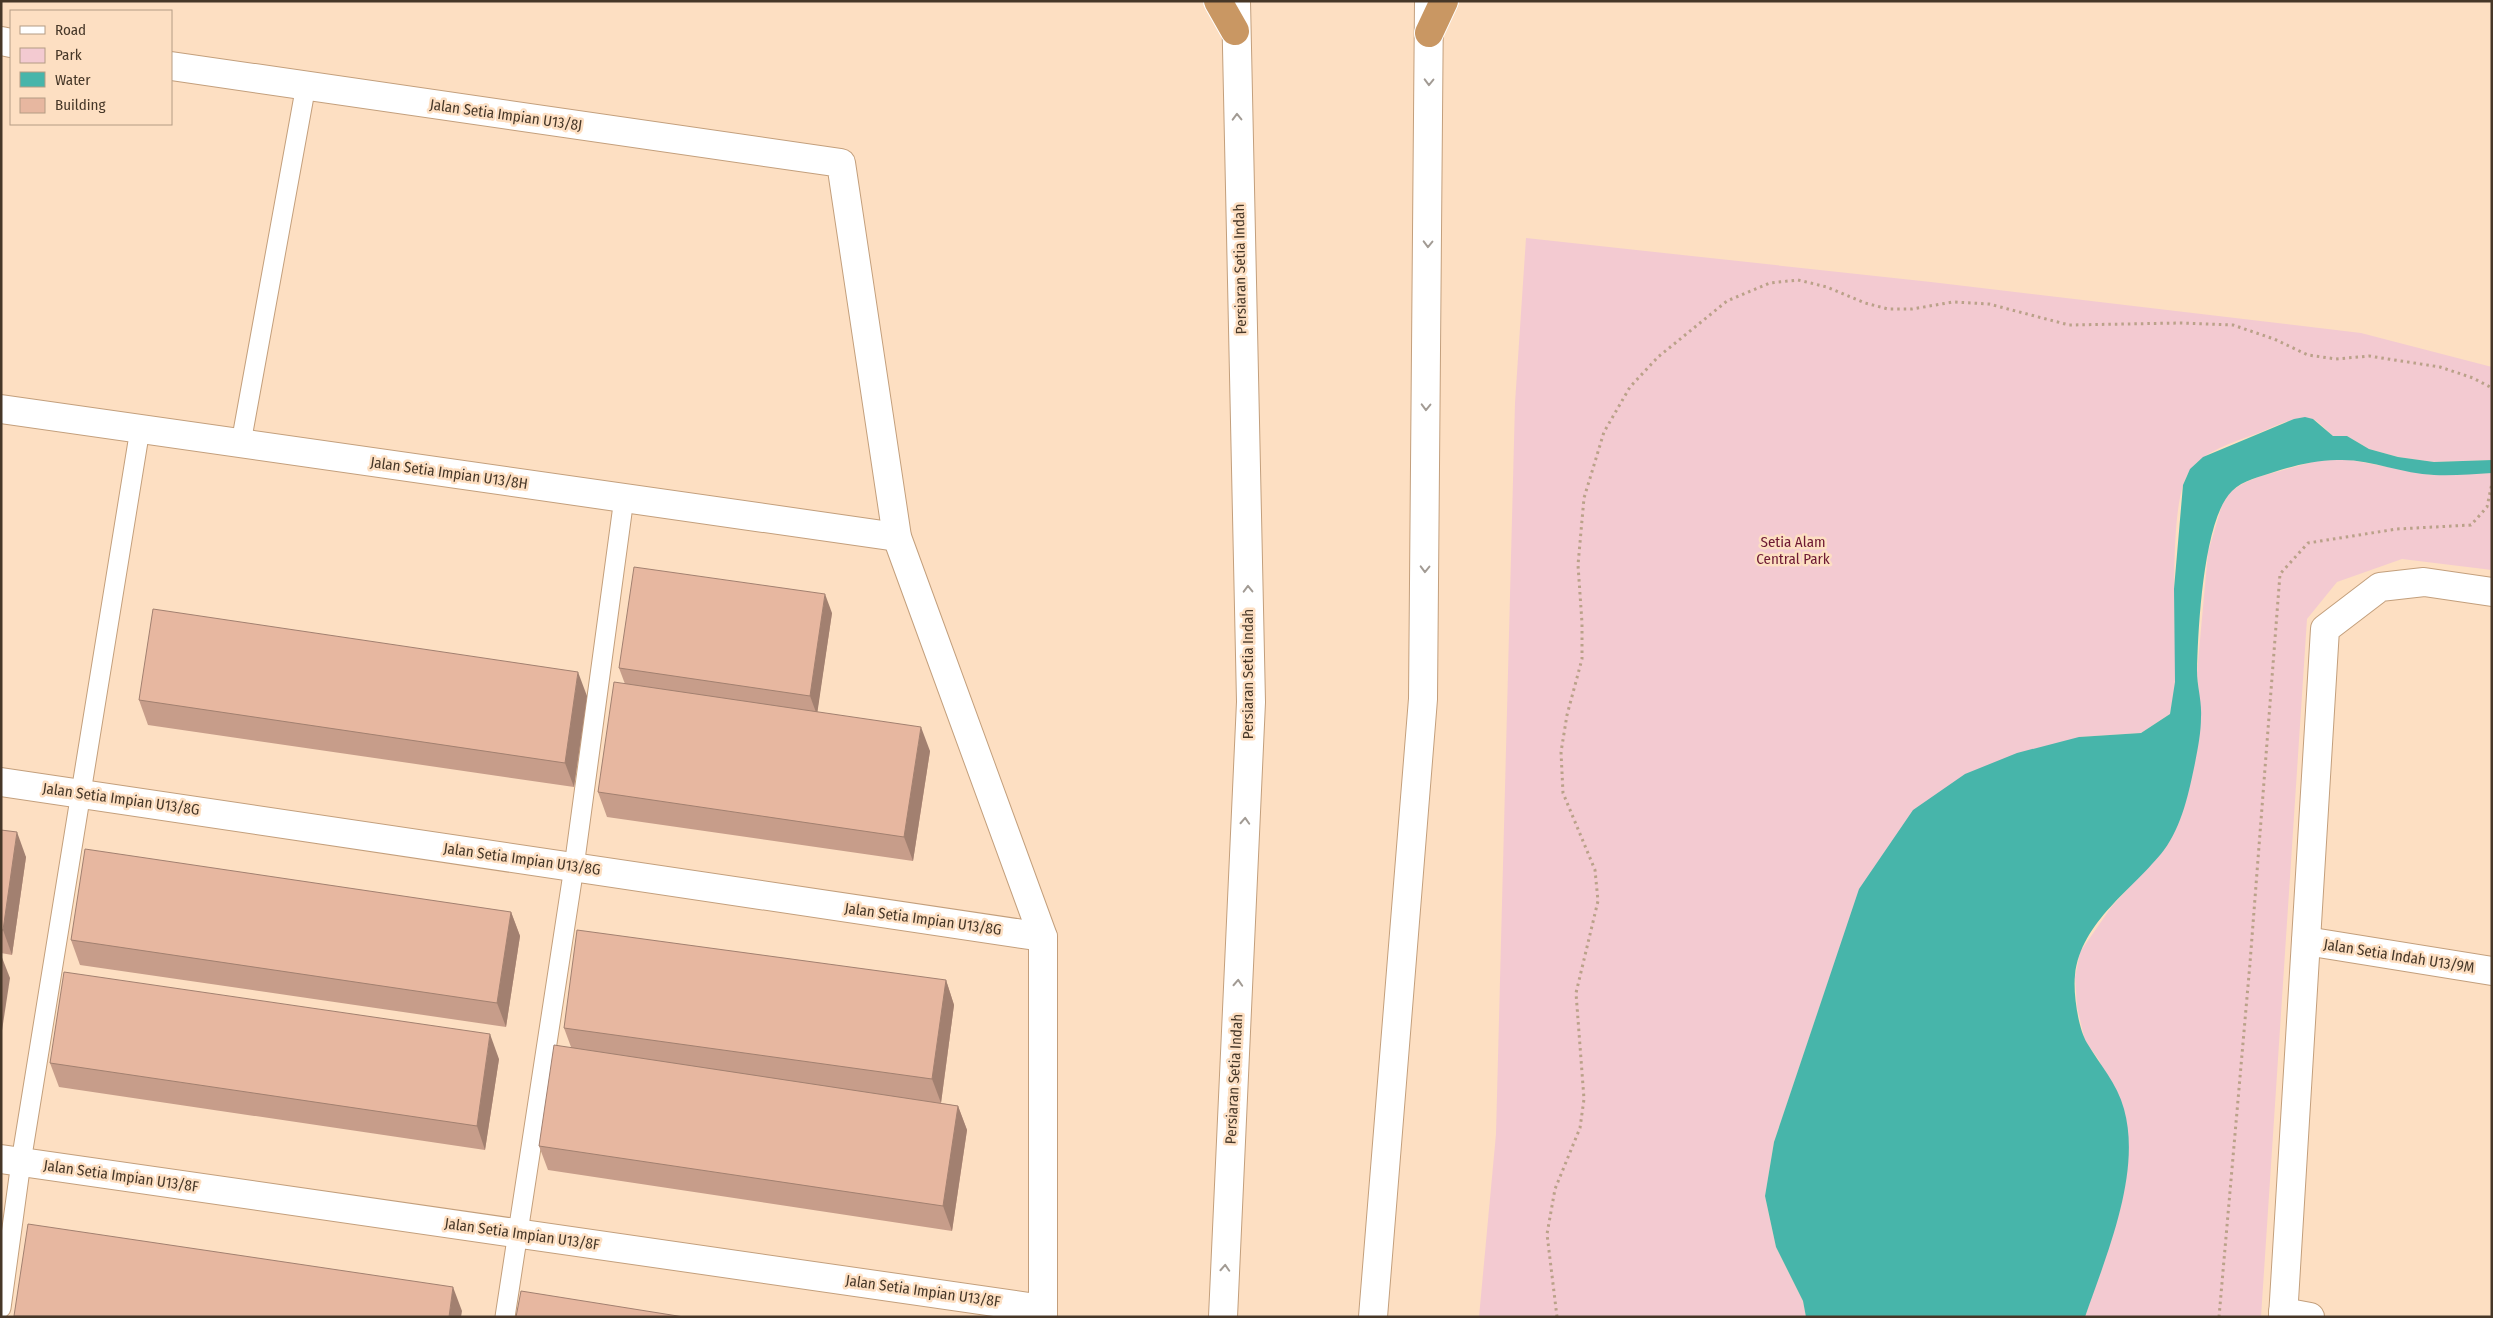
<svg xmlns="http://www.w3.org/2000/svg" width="2493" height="1318" viewBox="0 0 2493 1318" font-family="'Fira Sans Condensed',sans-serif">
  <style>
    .green { fill: #f3cad1 }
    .water { fill: #47b5aa }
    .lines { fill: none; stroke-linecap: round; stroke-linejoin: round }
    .lane-casing { stroke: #c39f7c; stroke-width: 21 }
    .street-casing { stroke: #c39f7c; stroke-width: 30 }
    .secondary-casing { stroke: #c39f7c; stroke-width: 30 }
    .highway-casing { stroke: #fff; stroke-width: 30 }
    .path { stroke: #baa189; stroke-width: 3; stroke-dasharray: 2.5 4; stroke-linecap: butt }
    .lane { stroke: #fff; stroke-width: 19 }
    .street { stroke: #fff; stroke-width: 28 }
    .secondary { stroke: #fff; stroke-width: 28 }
    .highway { stroke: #c99763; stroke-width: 28 }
    .wall { fill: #c79d8a }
    .shaded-wall { fill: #a28070 }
    .building { fill: #e7b7a0; stroke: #a28070 }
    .oneway { stroke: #a29b94 }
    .labels { text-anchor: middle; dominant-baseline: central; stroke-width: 5; stroke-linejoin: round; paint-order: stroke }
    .street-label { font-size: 15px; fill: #463728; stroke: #fddfc2 }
    .park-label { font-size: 15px; fill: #6d1933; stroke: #fddfc2 }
  </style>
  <rect width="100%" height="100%" fill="#fddfc2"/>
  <g class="green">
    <path d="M1526 238 1931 282 2361 333 2492 367V460L2434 462 2398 457 2369 449 2347 436H2333C2327 431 2319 421 2312 419 2295 415 2277 426 2261 432 2238 441 2207 449 2191 469 2166 499 2177 636 2175 680 2175 691 2172 703 2170 714L2141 733 2079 737 1829 979 1774 1142 1765 1196 1776 1247 1803 1301 1806 1317H1479L1496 1134 1515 403Z"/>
    <polygon points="2345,459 2432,475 2492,473 2492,570 2402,559 2337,582 2307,619 2261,1317 2085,1317 2109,1243 2128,1135 2099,1060 2085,1041 2077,1007 2075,977 2080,952 2112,906 2148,867 2185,804 2195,761 2201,717 2197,673 2208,552 2222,505 2231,491 2244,483 2258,477 2316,461"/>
  </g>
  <path class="water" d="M2305 417 2313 419 2333 436H2347L2369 449 2398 457 2434 462 2492 460V473C2473 474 2453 476 2434 475 2403 474 2373 460 2342 460 2319 459 2296 465 2274 472 2260 477 2243 480 2232 491 2203 519 2198 630 2197 671 2197 686 2202 701 2201 717 2201 732 2198 748 2195 763 2189 792 2182 826 2164 850 2134 889 2081 921 2075 975 2073 993 2078 1028 2087 1043 2100 1065 2117 1083 2124 1109 2142 1173 2106 1256 2085 1317H1806L1803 1301 1776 1247 1765 1196 1774 1142 1859 889 1913 810 1965 774 2017 753 2079 737 2141 733 2170 714 2175 682 2174 589 2183 485 2190 469 2203 457 2294 419Z"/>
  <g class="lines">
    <g class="lane-casing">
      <g id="lane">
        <polyline points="241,443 306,85"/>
        <polyline points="1,1308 21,1162 140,429"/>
        <polyline points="505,1317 574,867 624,498"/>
      </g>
    </g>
    <g class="street-casing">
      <g id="street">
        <polyline points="1,41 11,43"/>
        <polyline points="171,66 841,163 897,537 1043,937 1043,1317"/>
        <polyline points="1,409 897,537"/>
        <polyline points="1,782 1043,937"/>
        <polyline points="2306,941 2492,971"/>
        <polyline points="1,1159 1043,1309"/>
        <polyline points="2283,1312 2310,1317"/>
        <polyline points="2283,1317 2325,629 2380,587 2424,582 2492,592"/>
      </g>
    </g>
    <g class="secondary-casing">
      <g id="secondary">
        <polyline points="1223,1317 1251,702 1236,1"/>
        <polyline points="1373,1317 1423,699 1429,1"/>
      </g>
    </g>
    <g class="highway-casing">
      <g id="highway">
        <polyline points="1218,1 1235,31"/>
        <polyline points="1429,33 1444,1"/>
      </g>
    </g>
    <g class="path">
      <polyline points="1557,1317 1547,1234 1555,1189 1580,1128 1584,1099 1576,993 1598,901 1595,870 1563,793 1561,752 1567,715 1582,659 1582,623 1578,565 1584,498 1604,432 1630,387 1658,357 1727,301 1770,283 1798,280 1827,287 1865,303 1888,309 1912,309 1953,302 1989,304 2069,325 2181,323 2233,325 2274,339 2308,355 2336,359 2369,356 2440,367 2473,378 2492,388"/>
      <polyline points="2219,1317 2250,963 2280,574 2308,543 2397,529 2471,525 2487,507 2492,483"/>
    </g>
    <use href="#lane" class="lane"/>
    <use href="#street" class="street"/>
    <use href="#secondary" class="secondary"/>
    <use href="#highway" class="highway"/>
  </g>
  <g class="wall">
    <polygon points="832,613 817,712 930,751 913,861 607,817 598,792 625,684 619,668"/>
    <polygon points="587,696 574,787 148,725 139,700"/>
    <polygon points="1,830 26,857 12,955 1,953"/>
    <polygon points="511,912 520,936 506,1027 80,965 71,940"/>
    <polygon points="946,980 954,1005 941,1103 958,1106 967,1130 952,1231 548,1170 539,1146 571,1047 564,1028"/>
    <polygon points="499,1059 485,1150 59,1087 50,1063"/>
  </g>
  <g class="shaded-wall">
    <polygon points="825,594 832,613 817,715 810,696"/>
    <polygon points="578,672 587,696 574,787 565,763"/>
    <polygon points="921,727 930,751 913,861 904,837"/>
    <polygon points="17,832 26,857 12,955 3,930"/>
    <polygon points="511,912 520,936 506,1027 497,1003"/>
    <polygon points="1,955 10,978 1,1037"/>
    <polygon points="946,980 954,1005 941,1103 932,1079"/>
    <polygon points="490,1034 499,1059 485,1150 477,1126"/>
    <polygon points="958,1106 967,1130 952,1231 943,1206"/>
    <polygon points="453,1287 462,1311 461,1317 449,1317"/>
  </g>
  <g class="building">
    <polygon points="634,567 825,594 810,696 619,668"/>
    <polygon points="153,609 578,672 565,763 139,700"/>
    <polygon points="614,682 921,727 904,837 598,792"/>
    <polygon points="1,830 17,832 3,930 1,930"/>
    <polygon points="85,849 511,912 497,1003 71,940"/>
    <polygon points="577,930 946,980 932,1079 564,1028"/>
    <polygon points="64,972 490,1034 477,1126 50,1063"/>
    <polygon points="554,1045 958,1106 943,1206 539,1146"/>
    <polygon points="28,1224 453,1287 449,1317 14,1316"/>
    <polygon points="521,1291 684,1317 516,1317"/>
  </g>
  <defs><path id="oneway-chevron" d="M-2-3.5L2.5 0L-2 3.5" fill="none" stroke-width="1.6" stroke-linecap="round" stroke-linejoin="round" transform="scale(1.25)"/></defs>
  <g class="oneway">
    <use href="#oneway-chevron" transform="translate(1429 82) rotate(91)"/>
    <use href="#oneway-chevron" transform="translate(1237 117) rotate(-91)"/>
    <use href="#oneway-chevron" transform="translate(1428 244) rotate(91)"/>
    <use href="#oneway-chevron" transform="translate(1426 407) rotate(91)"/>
    <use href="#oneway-chevron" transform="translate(1425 569) rotate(91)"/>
    <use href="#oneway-chevron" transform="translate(1248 589) rotate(-91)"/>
    <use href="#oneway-chevron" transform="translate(1245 821) rotate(-87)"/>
    <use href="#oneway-chevron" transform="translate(1238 983) rotate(-87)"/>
    <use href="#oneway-chevron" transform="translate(1225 1268) rotate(-87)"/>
  </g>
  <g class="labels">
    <g class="street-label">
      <text transform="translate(506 115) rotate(8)">Jalan Setia Impian U13/8J</text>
      <text transform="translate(1240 269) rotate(-91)">Persiaran Setia Indah</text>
      <text transform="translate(449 473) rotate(8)">Jalan Setia Impian U13/8H</text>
      <text transform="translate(1248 674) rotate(-90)">Persiaran Setia Indah</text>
      <text transform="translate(121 799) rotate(8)">Jalan Setia Impian U13/8G</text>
      <text transform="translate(522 859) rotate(8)">Jalan Setia Impian U13/8G</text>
      <text transform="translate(923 919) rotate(8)">Jalan Setia Impian U13/8G</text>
      <text transform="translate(2399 956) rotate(9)">Jalan Setia Indah U13/9M</text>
      <text transform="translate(1234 1079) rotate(-87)">Persiaran Setia Indah</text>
      <text transform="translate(121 1176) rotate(8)">Jalan Setia Impian U13/8F</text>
      <text transform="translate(522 1234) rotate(8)">Jalan Setia Impian U13/8F</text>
      <text transform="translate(923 1291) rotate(8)">Jalan Setia Impian U13/8F</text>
    </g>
    <g class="park-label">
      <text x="1793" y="542">Setia Alam<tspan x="1793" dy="17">Central Park</tspan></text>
    </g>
  </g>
  <rect width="2493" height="1318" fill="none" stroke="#463728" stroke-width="5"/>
  <rect x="10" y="10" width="162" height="115" fill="#fddfc2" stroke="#b49c84"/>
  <rect x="20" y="26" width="25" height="8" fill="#ffffff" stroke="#b49c84"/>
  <text x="55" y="35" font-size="15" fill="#463728">Road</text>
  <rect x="20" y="48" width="25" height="15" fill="#f3cad1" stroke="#b49c84"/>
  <text x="55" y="60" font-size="15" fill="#463728">Park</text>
  <rect x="20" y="72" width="25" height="15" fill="#47b5aa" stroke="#b49c84"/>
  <text x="55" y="85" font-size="15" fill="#463728">Water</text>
  <rect x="20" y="98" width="25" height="15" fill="#e7b7a0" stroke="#b49c84"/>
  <text x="55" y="110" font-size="15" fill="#463728">Building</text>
</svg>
